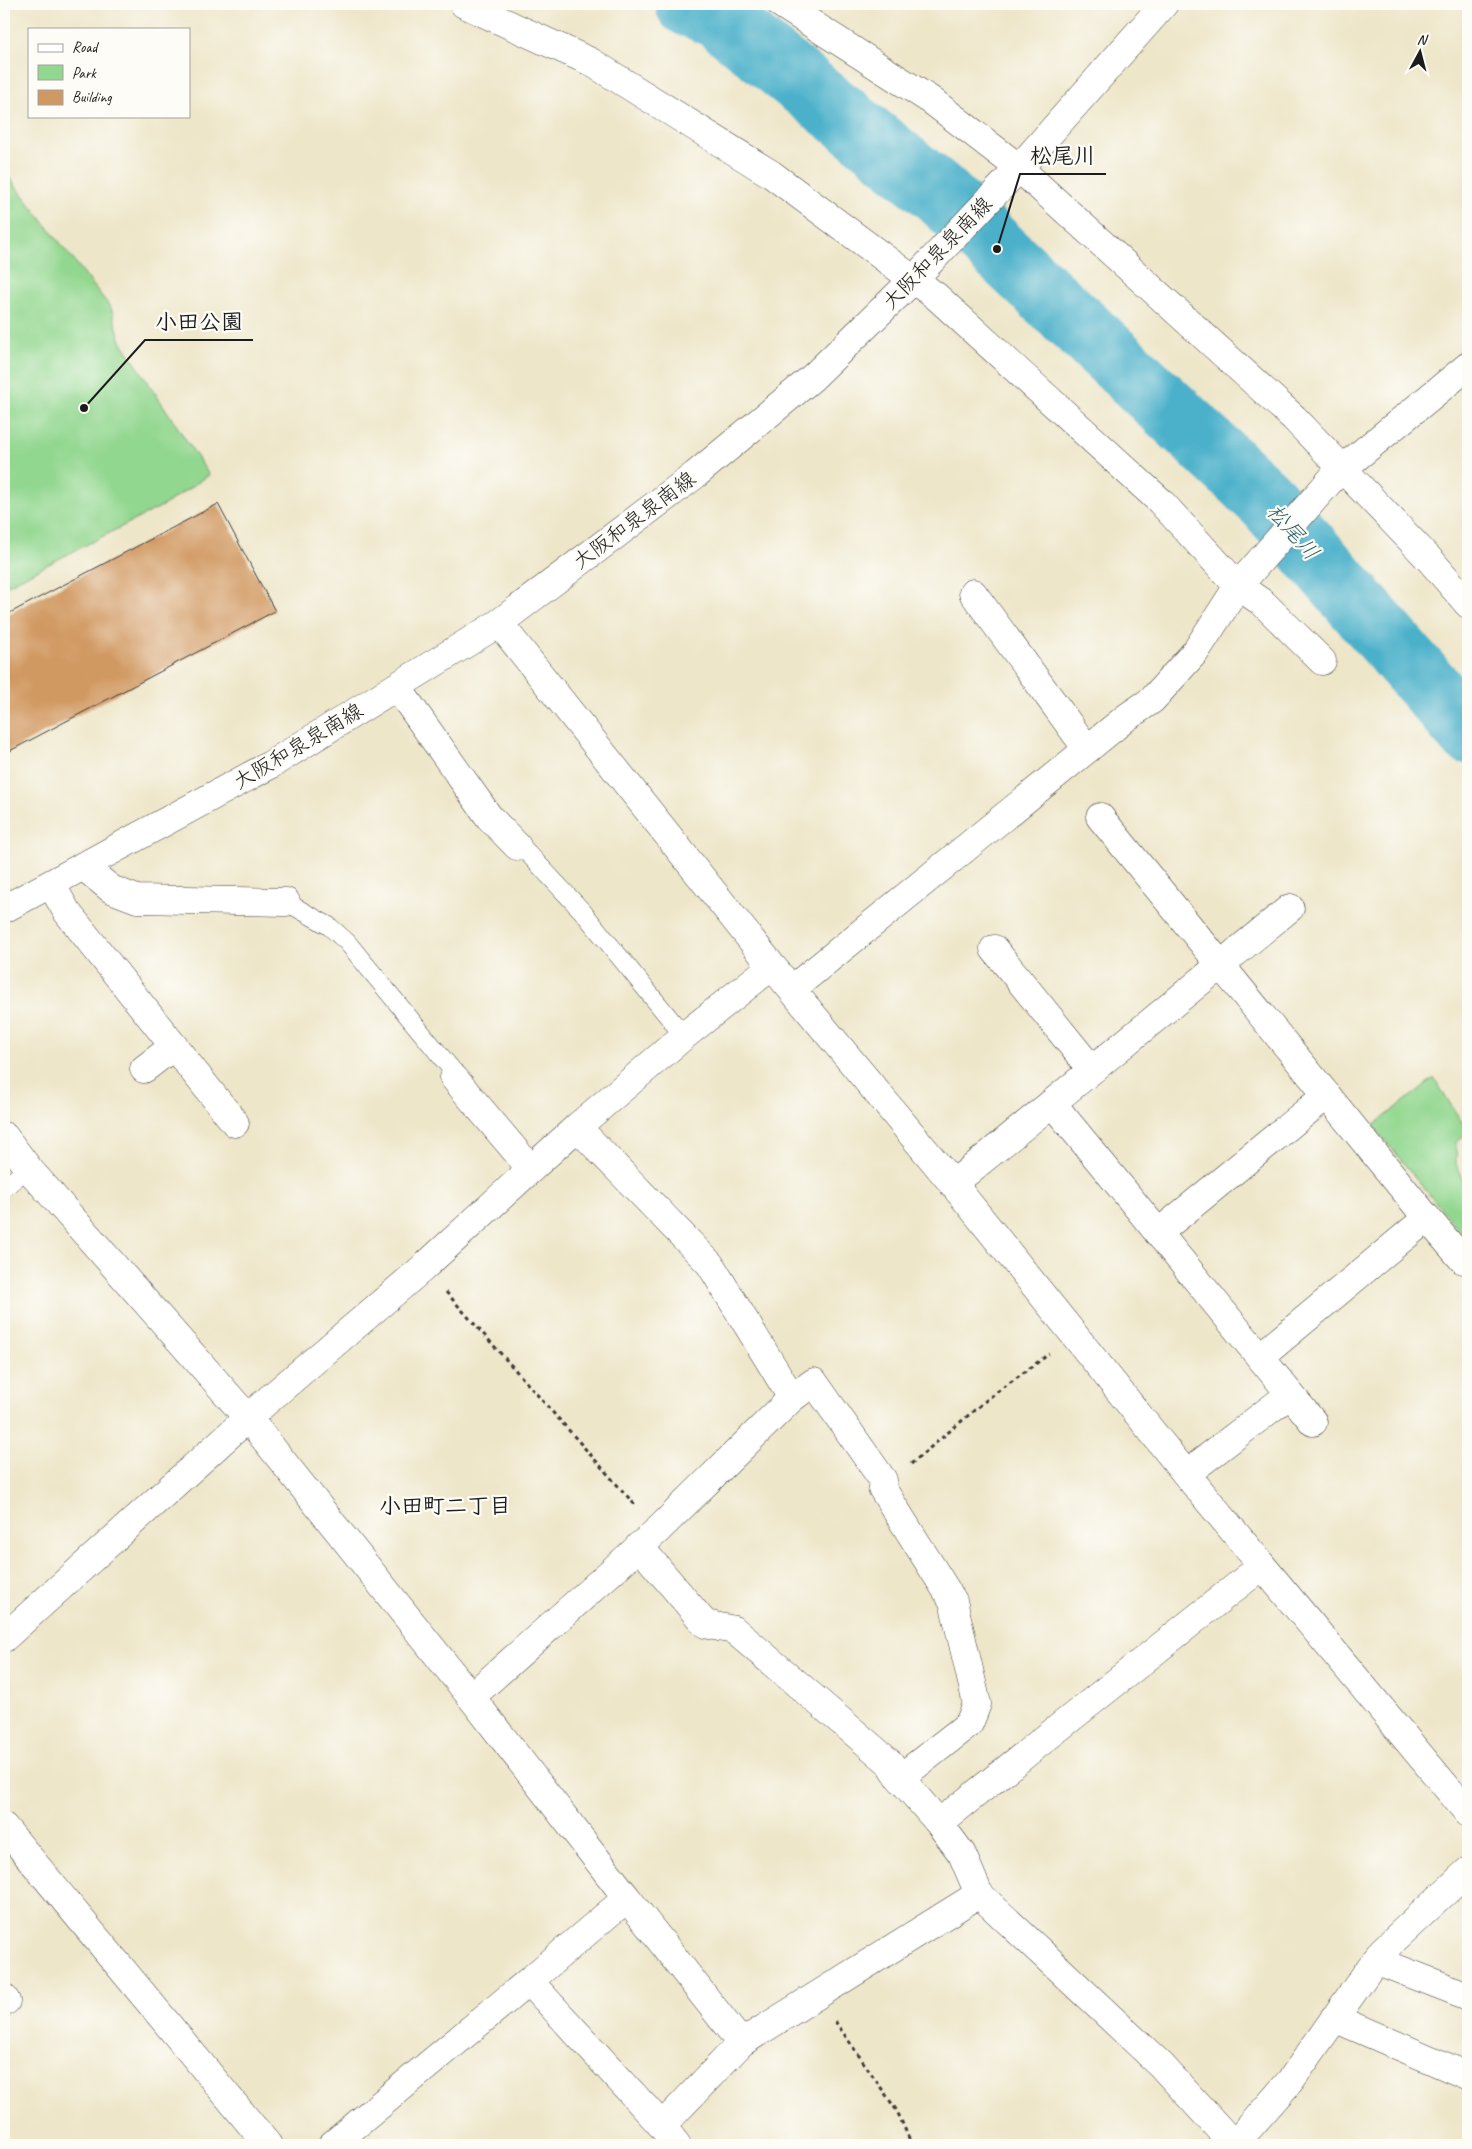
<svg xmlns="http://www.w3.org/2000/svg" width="1472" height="2149" viewBox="0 0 1472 2149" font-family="Caveat,'Klee One',sans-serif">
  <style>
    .green { fill: #92d78f; stroke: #577a56 }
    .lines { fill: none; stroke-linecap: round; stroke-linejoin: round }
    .river { stroke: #4bb1ca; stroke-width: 64 }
    .building { fill: #d19962 }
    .service-casing { stroke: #3c3a36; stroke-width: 19 }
    .minor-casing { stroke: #3c3a36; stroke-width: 29 }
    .primary-casing { stroke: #3c3a36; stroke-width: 29 }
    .path { stroke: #3c3a36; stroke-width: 3; stroke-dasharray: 4 4; stroke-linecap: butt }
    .service { stroke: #fff; stroke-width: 18 }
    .minor { stroke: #fff; stroke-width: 28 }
    .primary { stroke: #fff; stroke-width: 28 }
    .labels { text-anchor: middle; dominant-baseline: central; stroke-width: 4.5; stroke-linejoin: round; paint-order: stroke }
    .street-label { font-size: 21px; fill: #1c1c1c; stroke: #fdfcf7 }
    .water-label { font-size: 22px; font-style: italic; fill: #315f6a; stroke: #fdfcf7 }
    .neighbourhood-label { font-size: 22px; font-weight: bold; fill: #1c1c1c; stroke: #fdfcf7 }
    .leader { fill: none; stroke: #1c1c1c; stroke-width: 2 }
    .callout-dot { fill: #1c1c1c; stroke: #fdfcf7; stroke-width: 2 }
    .callout-label { font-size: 22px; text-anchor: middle; font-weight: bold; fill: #1c1c1c; stroke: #fdfcf7; stroke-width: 4.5; stroke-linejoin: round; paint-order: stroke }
  </style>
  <rect width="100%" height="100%" fill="#fdfcf7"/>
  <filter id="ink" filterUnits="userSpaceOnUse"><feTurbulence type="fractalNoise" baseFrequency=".02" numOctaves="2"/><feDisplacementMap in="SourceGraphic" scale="10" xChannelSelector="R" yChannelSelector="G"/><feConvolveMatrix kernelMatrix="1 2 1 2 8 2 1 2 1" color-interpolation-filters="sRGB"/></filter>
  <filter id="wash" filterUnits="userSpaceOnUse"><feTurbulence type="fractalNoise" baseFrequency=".0096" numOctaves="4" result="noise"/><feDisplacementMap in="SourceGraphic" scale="20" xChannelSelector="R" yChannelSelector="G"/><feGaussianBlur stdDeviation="1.12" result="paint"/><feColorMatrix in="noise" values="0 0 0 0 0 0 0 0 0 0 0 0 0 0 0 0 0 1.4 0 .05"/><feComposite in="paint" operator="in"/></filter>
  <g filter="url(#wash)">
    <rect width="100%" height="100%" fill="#eee6c9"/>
    <g class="green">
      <polygon points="4,171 111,308 121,341 209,475 164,505 4,587"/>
      <polygon points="1434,1078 1468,1132 1456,1142 1456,1164 1468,1194 1468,1225 1464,1237 1373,1126"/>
    </g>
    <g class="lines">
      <polyline class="river" points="687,4 717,16 938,192 997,249 1267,501 1468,732"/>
    </g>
    <g id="blocks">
      <polygon class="building" points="218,504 275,611 4,754 4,616"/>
    </g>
  </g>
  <g filter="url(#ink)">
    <use href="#blocks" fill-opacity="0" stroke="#3c3a36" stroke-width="1"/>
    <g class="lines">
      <g class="service-casing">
        <g id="service">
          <polyline points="517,846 525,850 583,912 684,1036"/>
          <polyline points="286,902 329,926 347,942 453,1071 454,1078"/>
          <polyline points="4,1188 28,1168"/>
        </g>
      </g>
      <g class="minor-casing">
        <g id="minor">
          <polyline points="464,4 591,62 771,174 937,297 1160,501 1238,586 1263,603 1322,661"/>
          <polyline points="781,4 932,101 1019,168 1294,418 1431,561 1468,604"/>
          <polyline points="973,593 1087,749"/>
          <polyline points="499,623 772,966 953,1184 1186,1474 1468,1813"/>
          <polyline points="397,687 489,817 517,846"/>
          <polyline points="1100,817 1427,1218 1463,1260 1468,1258"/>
          <polyline points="83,866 111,889 137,899 286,902"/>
          <polyline points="51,884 67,912 235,1123"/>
          <polyline points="994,949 1092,1070"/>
          <polyline points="792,989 1127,717 1152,700 1196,651 1238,586 1336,474 1468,366"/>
          <polyline points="144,1069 174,1046"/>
          <polyline points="454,1078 531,1169"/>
          <polyline points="1052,1103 1313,1422"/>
          <polyline points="577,1127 710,1264 792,1398"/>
          <polyline points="4,1136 28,1168 248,1418 471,1697 627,1898 529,1981 662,2126 677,2145"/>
          <polyline points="953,1184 1290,908"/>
          <polyline points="1158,1233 1327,1095"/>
          <polyline points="1260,1357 1427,1218"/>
          <polyline points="1186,1474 1290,1394"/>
          <polyline points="639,1546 705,1624 734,1630 890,1763 900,1778 939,1823"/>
          <polyline points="4,1638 260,1407 424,1267 577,1127 684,1036 772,966"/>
          <polyline points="471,1697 658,1530 792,1398 814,1382 883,1480 882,1488 953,1601 977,1704 969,1724 900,1778"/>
          <polyline points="4,1827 268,2145"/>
          <polyline points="979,1894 1161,2065 1234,2145"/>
          <polyline points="627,1898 741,2043"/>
          <polyline points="1375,1960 1468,1996"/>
          <polyline points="4,1998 6,2001"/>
          <polyline points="1334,2018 1468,2076"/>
          <polyline points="662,2126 741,2043 979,1894 962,1854 939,1823 1262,1566"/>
          <polyline points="332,2145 529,1981"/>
          <polyline points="1234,2145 1291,2080 1382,1951 1468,1871"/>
        </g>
      </g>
      <g class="primary-casing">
        <polyline id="primary" points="4,909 270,765 499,623 695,475 812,378 914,279 1019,168 1164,4"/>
      </g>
      <g class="path">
        <polyline points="446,1292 636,1506"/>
        <polyline points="911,1464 990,1397 1049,1354"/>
        <polyline points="835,2021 897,2111 912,2145"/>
      </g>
      <use href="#service" class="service"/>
      <use href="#minor" class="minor"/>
      <use href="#primary" class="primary"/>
    </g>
  </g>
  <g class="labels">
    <g class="street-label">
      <text transform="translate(937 253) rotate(-46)">大阪和泉泉南線</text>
      <text transform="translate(634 520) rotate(-37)">大阪和泉泉南線</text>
      <text transform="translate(298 746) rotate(-31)">大阪和泉泉南線</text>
    </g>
    <g class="water-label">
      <text transform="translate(1293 532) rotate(49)">松尾川</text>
    </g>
    <g class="neighbourhood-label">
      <text x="445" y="1506">小田町二丁目</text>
    </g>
  </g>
  <path class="leader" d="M997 249L1020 174H1106M84 408L145 340H253"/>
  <g class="callout-dot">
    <circle cx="997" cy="249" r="5"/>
    <circle cx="84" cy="408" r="5"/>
  </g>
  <g class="callout-label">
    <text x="1063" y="163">松尾川</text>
    <text x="199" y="329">小田公園</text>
  </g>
  <rect width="1472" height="2149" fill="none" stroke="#fdfcf7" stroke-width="20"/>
  <rect x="28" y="28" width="162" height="90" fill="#fdfcf7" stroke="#a3a29f"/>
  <rect x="38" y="44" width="25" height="8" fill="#ffffff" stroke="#a3a29f"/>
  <text x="72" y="52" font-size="15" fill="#1c1c1c">Road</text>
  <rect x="38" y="65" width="25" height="15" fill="#92d78f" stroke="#a3a29f"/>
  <text x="72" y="78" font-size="15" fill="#1c1c1c">Park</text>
  <rect x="38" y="90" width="25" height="15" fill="#d19962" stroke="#a3a29f"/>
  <text x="72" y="102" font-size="15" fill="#1c1c1c">Building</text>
  <g transform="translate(1420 52) rotate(7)" stroke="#fdfcf7" stroke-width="4" paint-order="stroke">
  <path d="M0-4L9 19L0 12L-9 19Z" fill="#1c1c1c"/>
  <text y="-8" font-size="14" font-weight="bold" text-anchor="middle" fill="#1c1c1c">N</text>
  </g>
</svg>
